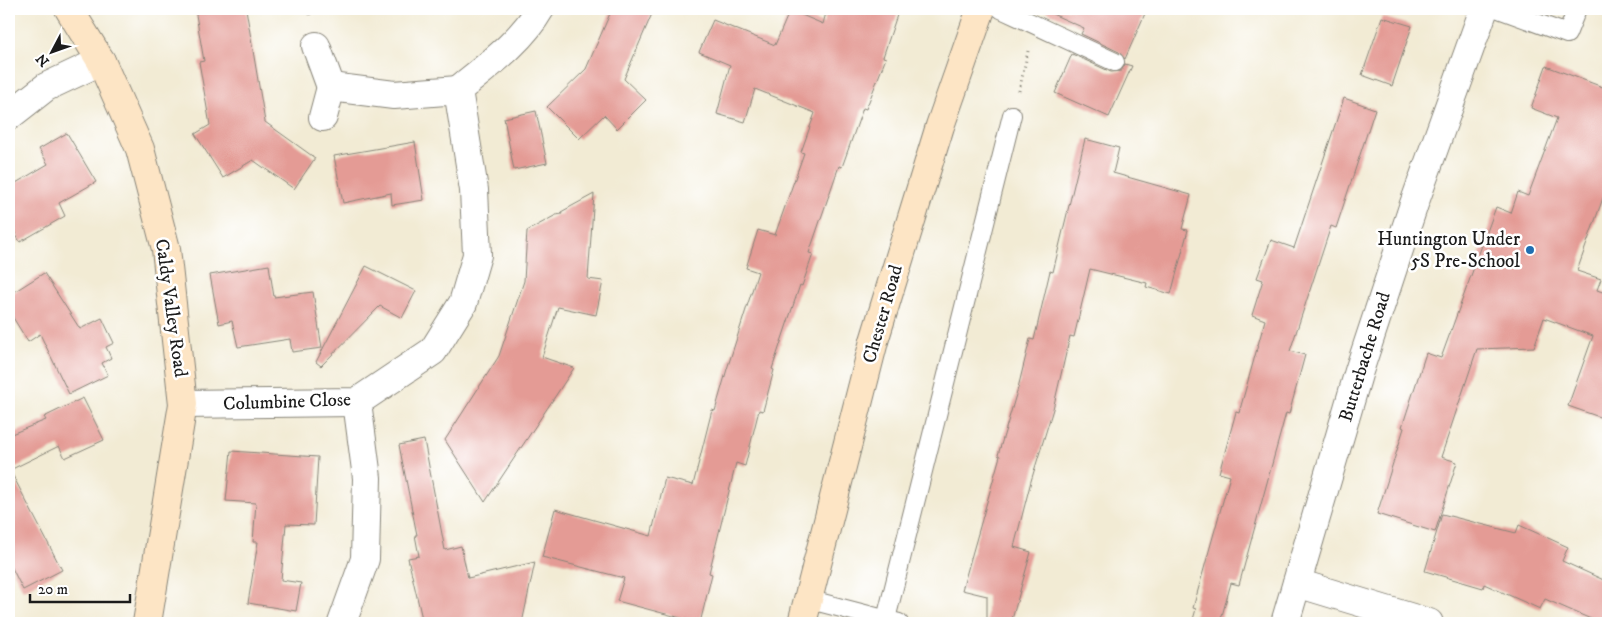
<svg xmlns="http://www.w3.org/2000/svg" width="1617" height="632" viewBox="0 0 1617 632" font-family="'IM FELL DW Pica',serif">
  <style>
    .building { fill: #e49b95 }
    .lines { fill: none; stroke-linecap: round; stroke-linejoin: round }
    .lane-casing { stroke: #878478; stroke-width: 20 }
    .street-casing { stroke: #878478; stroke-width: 30 }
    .secondary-casing { stroke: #878478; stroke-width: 30 }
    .path { stroke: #878478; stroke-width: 3; stroke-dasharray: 1 4; stroke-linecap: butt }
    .lane { stroke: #fff; stroke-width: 18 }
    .street { stroke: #fff; stroke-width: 28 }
    .secondary { stroke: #fde5c5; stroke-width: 28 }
    .poi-dot { fill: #1f6fb2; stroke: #fff; stroke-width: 2 }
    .labels { text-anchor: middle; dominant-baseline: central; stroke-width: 5; stroke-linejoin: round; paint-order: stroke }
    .poi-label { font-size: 19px; fill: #1c1c1c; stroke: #fff; text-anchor: end }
    .street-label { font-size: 19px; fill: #1c1c1c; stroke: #fff }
  </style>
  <rect width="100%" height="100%" fill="#fff"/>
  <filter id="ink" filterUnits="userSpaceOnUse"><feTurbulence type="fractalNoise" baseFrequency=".02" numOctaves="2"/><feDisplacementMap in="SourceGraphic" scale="10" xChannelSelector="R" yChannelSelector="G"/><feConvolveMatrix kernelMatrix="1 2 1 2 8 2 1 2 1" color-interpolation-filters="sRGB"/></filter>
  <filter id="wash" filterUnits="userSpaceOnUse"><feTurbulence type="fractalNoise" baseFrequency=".0096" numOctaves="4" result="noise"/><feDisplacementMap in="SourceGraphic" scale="20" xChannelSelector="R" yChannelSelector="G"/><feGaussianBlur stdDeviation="1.12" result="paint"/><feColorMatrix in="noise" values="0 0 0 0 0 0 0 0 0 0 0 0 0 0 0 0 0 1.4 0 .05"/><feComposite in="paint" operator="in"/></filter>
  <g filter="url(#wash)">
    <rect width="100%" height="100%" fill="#f2ebd4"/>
    <g id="blocks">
      <g class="building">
        <polygon points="195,9 246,9 265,122 315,158 294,189 253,160 223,178 195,134 210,125 199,62 204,61"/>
        <polygon points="612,9 654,9 624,79 646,100 617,129 604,115 579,139 547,107 586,69"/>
        <polygon points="827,9 899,9 883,57 886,58 866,109 863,108 842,167 839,166 809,253 813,254 802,286 800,285 772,369 774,370 763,411 759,410 745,466 736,463 709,573 712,574 700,623 617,601 624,578 542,557 555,509 651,536 665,478 693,485 712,410 715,411 727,369 758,272 746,268 758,230 775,235 804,153 801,152 815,113 755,89 745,122 717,114 730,65 699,52 713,20 775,45 790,10 823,24"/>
        <polygon points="1041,9 1147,9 1125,59 1119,52 1081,34 1084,28"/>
        <polygon points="1382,17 1412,26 1392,86 1362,75"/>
        <polygon points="1072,54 1111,72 1121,71 1125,64 1132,66 1109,117 1055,93"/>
        <polygon points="1546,66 1608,89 1608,184 1577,271 1601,279 1597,290 1608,294 1608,420 1568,406 1593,336 1544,318 1534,347 1477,349 1441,457 1457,462 1435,532 1377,514 1404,428 1402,427 1426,353 1441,358 1496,207 1511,213 1518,192 1528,196 1557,118 1531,108"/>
        <polygon points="1344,98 1375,109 1336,228 1331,226 1290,351 1305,355 1289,414 1286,413 1239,585 1231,583 1220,623 1192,623 1196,609 1193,608 1230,476 1219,473 1236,412 1239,413 1265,320 1252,315 1263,280 1257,278 1271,240 1294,248"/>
        <polygon points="536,111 547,163 514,170 504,118"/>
        <polygon points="67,133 96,182 59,203 65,216 20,242 9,222 9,187 48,164 39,149"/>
        <polygon points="1085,139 1119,148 1113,173 1191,195 1182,229 1188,230 1171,294 1146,287 1147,283 1090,269 1074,337 1070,336 1053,409 1031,481 1014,547 1031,552 1011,623 987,623 987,596 962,590 1000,456 998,455 1018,388 1030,339 1034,340 1050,271 1053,272"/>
        <polygon points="415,142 424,200 392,205 391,193 343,203 334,156"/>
        <polygon points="594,194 588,279 603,281 596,315 558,307 542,357 574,368 485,502 445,440 499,356 524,281 527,231 556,215 562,214 561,212"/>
        <polygon points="269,265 274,297 313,292 322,348 292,352 290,339 238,347 232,321 219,324 210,275"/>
        <polygon points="366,266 416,291 402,318 380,306 321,366 316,362"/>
        <polygon points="44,273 80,329 102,318 114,343 106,347 111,358 102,363 108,375 69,394 40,334 28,342 9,311 9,295"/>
        <polygon points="83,398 104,440 65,458 59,446 10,470 62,570 23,590 9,562 9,435 46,420 44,417"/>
        <polygon points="424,440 445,550 461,546 468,578 535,562 522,623 423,623 408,558 419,556 415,535 417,535 399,445"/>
        <polygon points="231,451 318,457 314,525 286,524 281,580 301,583 296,611 248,603 258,542 253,542 256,503 226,501"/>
        <polygon points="1442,514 1516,533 1519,525 1568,547 1562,561 1608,582 1608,623 1600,623 1545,599 1540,609 1484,584 1483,588 1425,571"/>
      </g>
    </g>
  </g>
  <g filter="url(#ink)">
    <use href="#blocks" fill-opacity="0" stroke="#878478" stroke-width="1"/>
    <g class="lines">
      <g class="lane-casing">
        <g id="lane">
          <polyline points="1001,9 1115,62"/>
          <polyline points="1499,9 1567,34 1577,9"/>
          <polyline points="807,599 899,623"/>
          <polyline points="886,619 1012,115"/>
        </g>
      </g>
      <g class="street-casing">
        <g id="street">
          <path d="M458 90C487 66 521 42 540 9"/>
          <polyline points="9,116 46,87 101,61"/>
          <polyline points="323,117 331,87"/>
          <polyline points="183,404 357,402 433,351 463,303 477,255 474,190 458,90 394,95 331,87 316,46"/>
          <polyline points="1297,583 1429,623"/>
          <polyline points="342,623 365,559 367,478 357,402"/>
          <polyline points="1285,623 1359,371 1414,204 1484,9"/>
        </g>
      </g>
      <g class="secondary-casing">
        <g id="secondary">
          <polyline points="69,9 101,61 140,149 166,249 183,404 147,623"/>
          <polyline points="802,623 874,341 940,126 981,9"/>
        </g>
      </g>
      <g class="path">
        <polyline points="309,9 310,16"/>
        <polyline points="1019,91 1028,51"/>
      </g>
      <use href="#lane" class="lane"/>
      <use href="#street" class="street"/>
      <use href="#secondary" class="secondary"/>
    </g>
  </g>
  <circle class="poi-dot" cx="1530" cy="250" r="5"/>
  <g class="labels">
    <g class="poi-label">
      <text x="1520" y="239">Huntington Under<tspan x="1520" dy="22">5S Pre-School</tspan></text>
    </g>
    <g class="street-label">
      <text transform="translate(171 308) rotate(82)">Caldy Valley Road</text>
      <text transform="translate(883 314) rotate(-74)">Chester Road</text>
      <text transform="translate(1365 357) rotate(-73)">Butterbache Road</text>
      <text transform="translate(287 402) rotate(-2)">Columbine Close</text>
    </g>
  </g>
  <rect width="1617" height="632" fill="none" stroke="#fff" stroke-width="30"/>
  <g transform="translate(52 52) rotate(229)" stroke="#ffffff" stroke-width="4" paint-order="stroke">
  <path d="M0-4L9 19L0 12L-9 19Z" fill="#1c1c1c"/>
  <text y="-8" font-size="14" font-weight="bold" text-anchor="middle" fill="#1c1c1c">N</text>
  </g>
  <path d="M30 594v8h100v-8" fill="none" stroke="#1c1c1c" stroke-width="2.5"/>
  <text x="38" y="594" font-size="15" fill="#1c1c1c" stroke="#ffffff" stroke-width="4" paint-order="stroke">20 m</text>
</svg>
